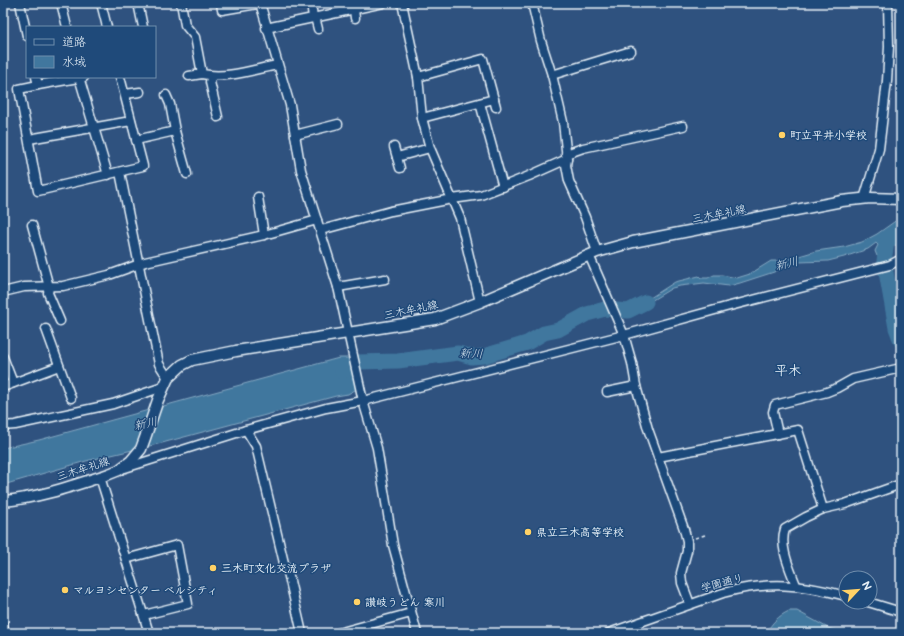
<svg xmlns="http://www.w3.org/2000/svg" width="904" height="636" viewBox="0 0 904 636" font-family="'Balsamiq Sans','Klee One',sans-serif">
  <style>
    .water { fill: #41779e; stroke: #84a8c2 }
    .lines { fill: none; stroke-linecap: round; stroke-linejoin: round }
    .river { stroke: #41779e; stroke-width: 15 }
    .minor-casing { stroke: #e8f1f8; stroke-width: 11 }
    .major-casing { stroke: #e8f1f8; stroke-width: 13 }
    .path { stroke: #e8f1f8; stroke-width: 1.5; stroke-dasharray: 4 3; stroke-linecap: butt }
    .minor { stroke: #1f4a7a; stroke-width: 8 }
    .major { stroke: #1f4a7a; stroke-width: 10 }
    .rail-casing { stroke: #e8f1f8; stroke-width: 4 }
    .rail { stroke: #1f4a7a; stroke-width: 2.5; stroke-dasharray: 8; stroke-linecap: butt }
    .poi-dot { fill: #ffd166; stroke: #1f4a7a; stroke-width: 1.5 }
    .labels { text-anchor: middle; dominant-baseline: central; stroke-width: 3; stroke-linejoin: round; paint-order: stroke }
    .poi-label { font-size: 11px; font-weight: bold; fill: #e8f1f8; stroke: #1f4a7a; text-anchor: start }
    .street-label { font-size: 11px; fill: #e8f1f8; stroke: #1f4a7a }
    .water-label { font-size: 12px; font-style: italic; fill: #cfdfea; stroke: #1f4a7a }
    .quarter-label { font-size: 13px; font-weight: bold; fill: #e8f1f8; stroke: #1f4a7a }
  </style>
  <rect width="100%" height="100%" fill="#2f527f"/>
  <filter id="ink" filterUnits="userSpaceOnUse"><feTurbulence type="fractalNoise" baseFrequency=".025" numOctaves="2"/><feDisplacementMap in="SourceGraphic" scale="8" xChannelSelector="R" yChannelSelector="G"/><feConvolveMatrix kernelMatrix="1 2 1 2 8 2 1 2 1" color-interpolation-filters="sRGB"/></filter>
  <g filter="url(#ink)">
    <g class="water">
      <polygon points="901,217 901,242 877,256 875,251 878,245 876,243 868,249 844,257 828,261 799,262 787,265 774,272 740,283 729,286 704,283 680,286 672,288 646,304 631,311 628,310 650,298 675,282 699,276 701,278 708,278 714,275 722,275 737,278 750,274 771,261 782,261 816,251 844,247 862,242 877,234"/>
      <polygon points="339,358 356,358 362,386 348,394 336,396 162,443 86,461 3,485 3,448 39,440"/>
      <path d="M789 611H797L828 628 845 633H766C772 623 778 616 789 611Z"/>
    </g>
    <g class="lines">
      <g class="river">
        <polyline points="888,236 884,261 896,328 901,341"/>
        <polyline points="342,372 357,362 398,361 458,353 472,357 484,356 527,343 544,333 558,330 587,314 605,309 628,311 646,302"/>
      </g>
      <g class="minor-casing">
        <g id="minor">
          <polyline points="20,3 27,36"/>
          <polyline points="61,3 67,27"/>
          <polyline points="101,3 107,27"/>
          <polyline points="138,3 143,27"/>
          <path d="M181 3 185 25 195 37 202 74C227 79 252 70 277 65"/>
          <polyline points="221,3 222,10 264,3"/>
          <polyline points="260,3 290,105 301,170 338,287 363,401 377,448 393,545 417,633"/>
          <polyline points="311,3 313,17"/>
          <polyline points="402,3 418,77 422,118 430,148 460,218 480,302"/>
          <polyline points="532,3 541,41 552,75 563,122 567,159 566,165 569,181 585,217 597,252"/>
          <polyline points="354,10 355,18"/>
          <polyline points="315,17 318,29"/>
          <polyline points="266,28 383,3"/>
          <polyline points="552,75 631,51"/>
          <polyline points="189,76 202,74"/>
          <polyline points="212,76 210,82 218,117"/>
          <polyline points="36,77 38,85 19,89 38,191 143,166 120,77"/>
          <polyline points="79,77 108,175"/>
          <polyline points="418,77 483,59 496,107"/>
          <polyline points="38,85 84,77"/>
          <polyline points="125,94 140,92"/>
          <polyline points="166,95 170,104 175,131 187,174"/>
          <polyline points="480,103 503,187"/>
          <polyline points="422,118 494,99"/>
          <polyline points="295,135 338,124"/>
          <polyline points="29,139 131,121"/>
          <polyline points="136,140 175,131"/>
          <polyline points="394,147 400,168"/>
          <polyline points="566,154 583,148 683,126"/>
          <polyline points="397,157 430,148"/>
          <polyline points="120,172 159,364 168,378"/>
          <polyline points="258,197 264,235"/>
          <polyline points="864,199 879,149 887,81 889,47 888,3"/>
          <polyline points="32,225 49,287 48,293 60,321"/>
          <polyline points="321,230 391,211 452,199 481,195 529,176 567,159"/>
          <polyline points="589,255 624,335 632,363 636,386 648,429 684,529 687,541 687,551 681,573 682,583 690,604"/>
          <polyline points="338,287 385,279"/>
          <polyline points="3,292 24,287 63,286 109,275 145,262 264,235 317,220"/>
          <polyline points="46,329 71,398"/>
          <polyline points="3,357 13,383"/>
          <polyline points="3,387 59,366"/>
          <polyline points="607,392 636,386"/>
          <polyline points="3,426 15,425 113,404 163,387"/>
          <polyline points="246,430 256,446 284,563 287,568 302,633"/>
          <polyline points="778,434 773,412 775,405 827,392 837,388 853,379 901,368"/>
          <polyline points="658,457 798,430 823,509"/>
          <polyline points="125,468 246,430 326,408 363,401 624,335 726,307 890,265 901,259"/>
          <polyline points="100,477 149,633"/>
          <polyline points="126,559 177,545 188,604 144,615"/>
          <path d="M796 585C790 569 779 547 785 529L806 517 823 509 845 504 901 484"/>
          <polyline points="868,602 901,612"/>
          <polyline points="338,633 411,613"/>
          <path d="M609 633 723 593C768 581 802 584 846 596"/>
        </g>
      </g>
      <g class="major-casing">
        <path id="major" d="M3 501C39 498 75 485 109 474L119 470 131 461 141 449 145 438 158 400 168 378 182 365 192 360 236 351 435 319 480 302 597 252 633 242 842 201 870 198 901 199"/>
      </g>
      <polyline class="path" points="695,538 705,535"/>
      <use href="#minor" class="minor"/>
      <use href="#major" class="major"/>
      <g class="rail-casing">
        <polyline id="rail" points="3,598 8,633"/>
      </g>
      <use href="#rail" class="rail"/>
    </g>
  </g>
  <g class="poi-dot">
    <circle cx="782" cy="135" r="4"/>
    <circle cx="528" cy="532" r="4"/>
    <circle cx="213" cy="568" r="4"/>
    <circle cx="65" cy="590" r="4"/>
    <circle cx="357" cy="602" r="4"/>
  </g>
  <g class="labels">
    <g class="poi-label">
      <text x="790" y="135">町立平井小学校</text>
      <text x="536" y="532">県立三木高等学校</text>
      <text x="221" y="568">三木町文化交流プラザ</text>
      <text x="73" y="590">マルヨシセンター ベルシティ</text>
      <text x="365" y="602">讃岐うどん 寒川</text>
    </g>
    <g class="street-label">
      <text transform="translate(719 214) rotate(-11)">三木牟礼線</text>
      <text transform="translate(411 310) rotate(-12)">三木牟礼線</text>
      <text transform="translate(83 469) rotate(-18)">三木牟礼線</text>
      <text transform="translate(722 583) rotate(-15)">学園通り</text>
    </g>
    <g class="water-label">
      <text transform="translate(787 264) rotate(-14)">新川</text>
      <text transform="translate(471 354) rotate(2)">新川</text>
      <text transform="translate(146 424) rotate(-13)">新川</text>
    </g>
    <g class="quarter-label">
      <text x="788" y="371">平木</text>
    </g>
  </g>
  <rect width="904" height="636" fill="none" stroke="#1f4a7a" stroke-width="16"/>
  <rect x="8" y="8" width="888" height="620" fill="none" stroke="#e8f1f8" stroke-width="1.5" filter="url(#ink)"/>
  <rect x="26" y="26" width="130" height="52" fill="#1f4a7a" stroke="#6f8dac"/>
  <rect x="34" y="39" width="20" height="6" fill="#1f4a7a" stroke="#6f8dac"/>
  <text x="62" y="46" font-size="12" fill="#e8f1f8">道路</text>
  <rect x="34" y="56" width="20" height="12" fill="#41779e" stroke="#6f8dac"/>
  <text x="62" y="66" font-size="12" fill="#e8f1f8">水域</text>
  <g transform="translate(858 590) rotate(64)"><circle r="19" fill="#1f4a7a" stroke="#6f8dac"/>
  <path d="M0-3L7 15L0 10L-7 15Z" fill="#ffd166"/>
  <text y="-6" font-size="11" font-weight="bold" text-anchor="middle" fill="#e8f1f8">N</text>
  </g>
</svg>
